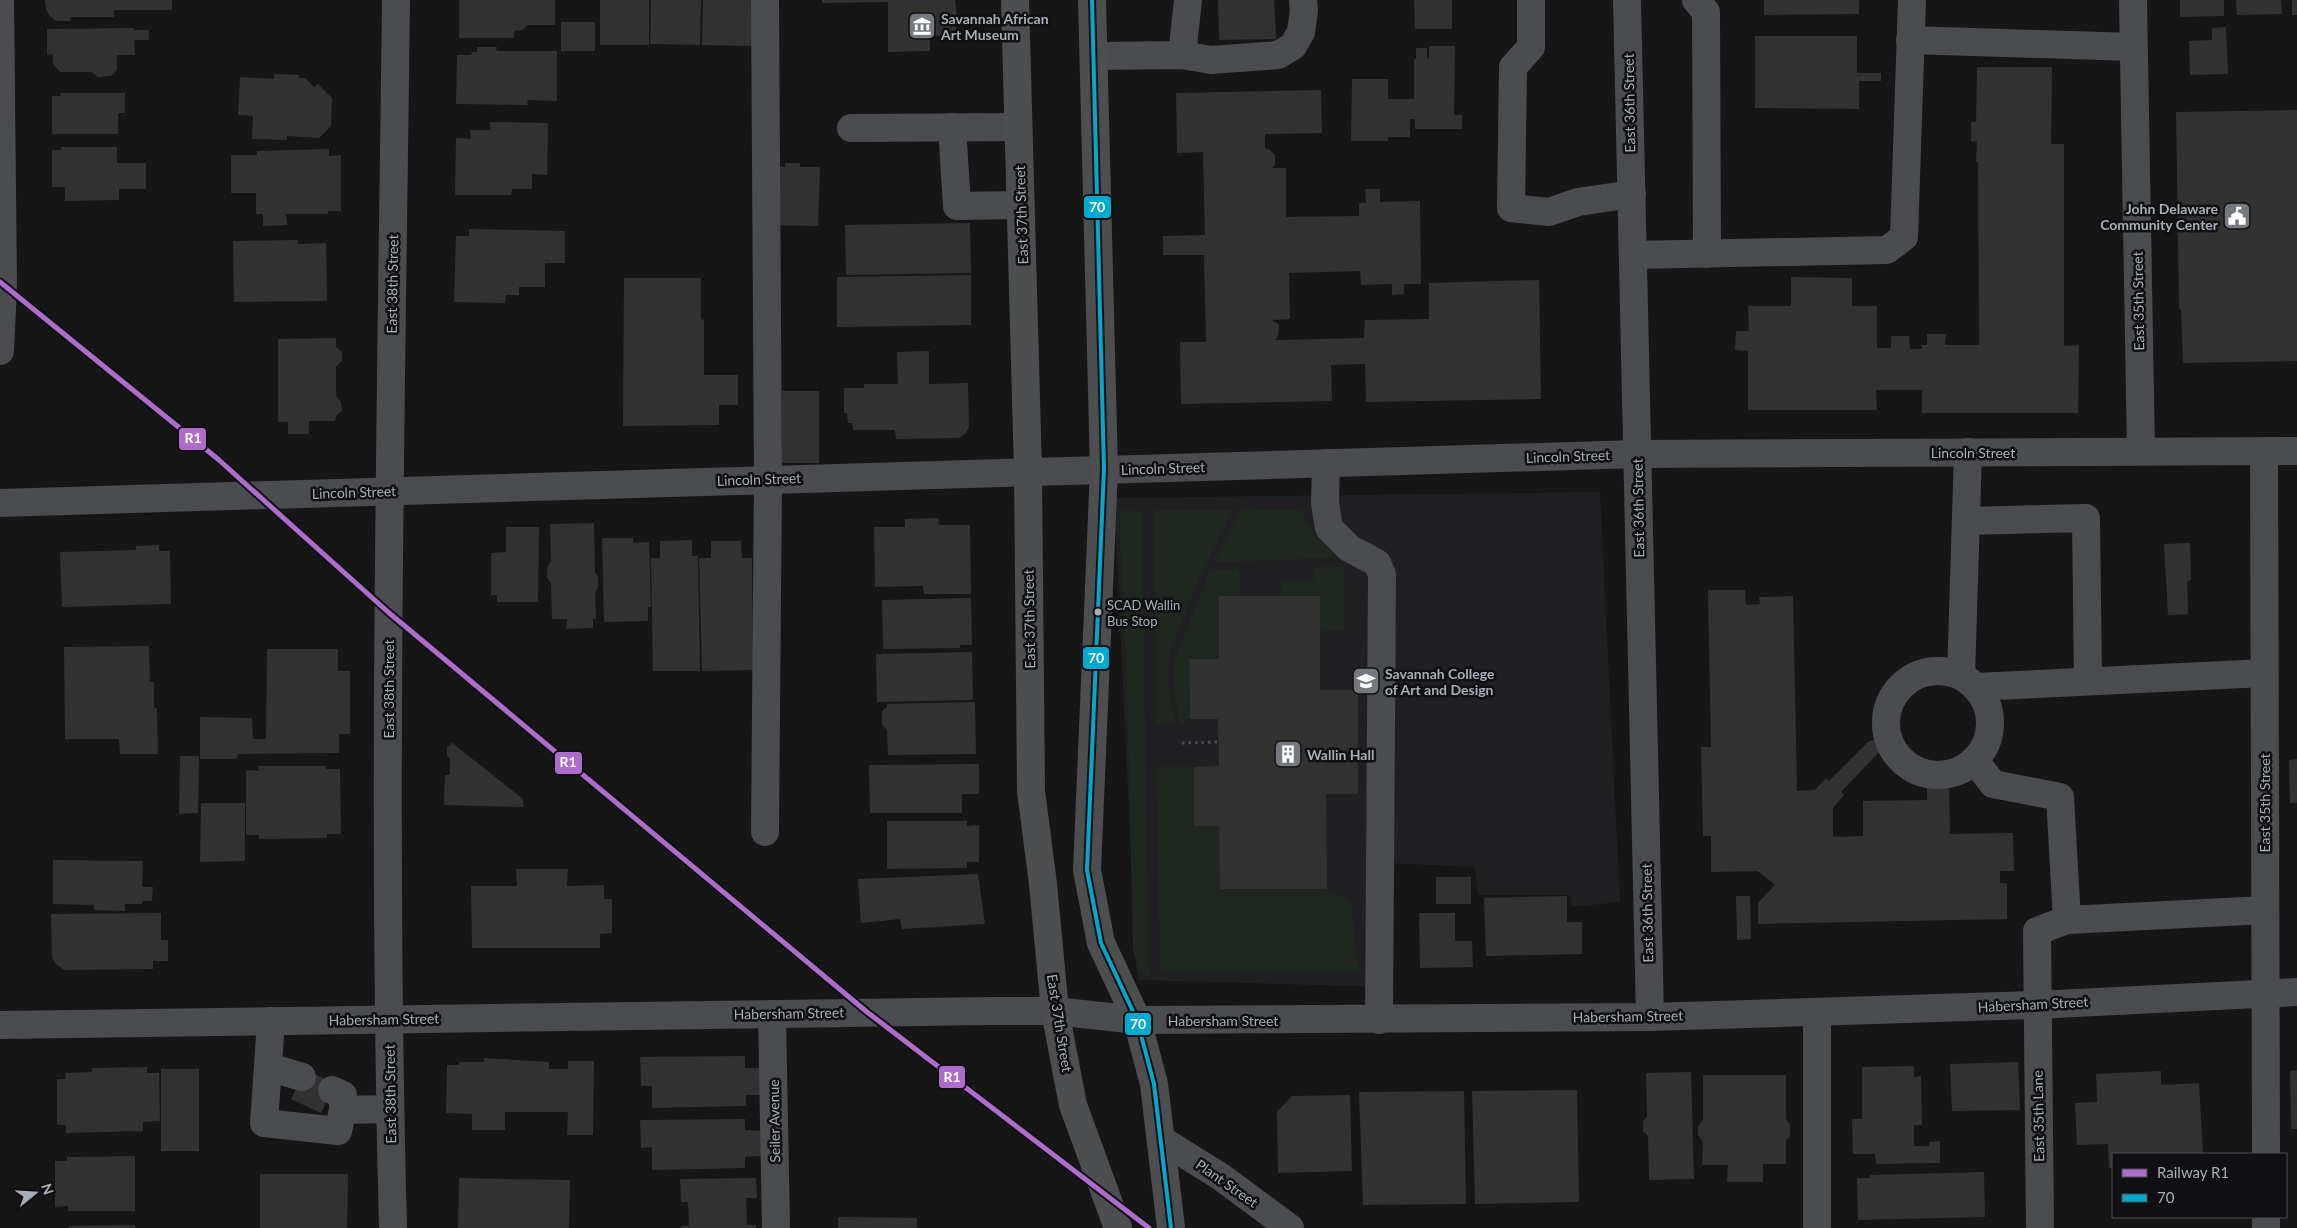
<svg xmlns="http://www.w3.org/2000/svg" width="2297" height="1228" viewBox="0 0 2297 1228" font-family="Lato,sans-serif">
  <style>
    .built { fill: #202022 }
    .green { fill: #202620 }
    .building { fill: #323233 }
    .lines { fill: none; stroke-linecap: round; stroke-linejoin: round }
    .path { stroke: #4c4d4f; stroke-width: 3; stroke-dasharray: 2.5 4; stroke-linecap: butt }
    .minor { stroke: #4a4c4f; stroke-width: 28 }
    .major { stroke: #4d4e50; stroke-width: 28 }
    .bus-1-casing { stroke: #101012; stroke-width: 8 }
    .bus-1 { stroke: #00a9ce; stroke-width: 4 }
    .rail-1-casing { stroke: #101012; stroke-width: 9 }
    .rail-1 { stroke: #b06ccc; stroke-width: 5 }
    .bus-dot { fill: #a8aeb5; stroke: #101012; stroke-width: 2 }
    .labels { text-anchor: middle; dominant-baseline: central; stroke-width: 5; stroke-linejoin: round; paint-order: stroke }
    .bus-label { font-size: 13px; fill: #a8aeb5; stroke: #101012; text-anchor: start }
    .poi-label { font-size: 14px; font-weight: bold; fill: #a8aeb5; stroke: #101012; text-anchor: start }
    .street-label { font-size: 14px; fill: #a8aeb5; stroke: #101012 }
    .line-badge { stroke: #101012; stroke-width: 2 }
    .badge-label { font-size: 14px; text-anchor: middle; font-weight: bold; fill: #fff }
  </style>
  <rect width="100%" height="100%" fill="#161616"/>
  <polygon class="built" points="1600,492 1620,902 1572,907 1570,895 1478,895 1475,867 1388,863 1386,987 1137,980 1114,498"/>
  <g class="green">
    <path d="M1243 509 1301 510C1311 532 1322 544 1343 557L1213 563 1238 514Z"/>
    <polygon points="1119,510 1142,511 1149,978 1139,968 1133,951 1128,727"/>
    <polygon points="1154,510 1233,510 1200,576 1169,655 1168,685 1176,723 1156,724"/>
    <polygon points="1344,566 1345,630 1320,631 1319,596 1281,596 1281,580 1314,580 1314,567"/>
    <polygon points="1239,569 1240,596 1219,596 1219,659 1189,659 1190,719 1186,719 1186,723 1180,724 1174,685 1174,661 1210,570"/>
    <polygon points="1156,767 1194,767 1194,825 1219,826 1220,889 1327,889 1351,901 1357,960 1359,967 1364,971 1160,971"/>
  </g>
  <g class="building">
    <polygon points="45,0 172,0 172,10 114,10 114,17 71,17 70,21 56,21 49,15 46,9"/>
    <polygon points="459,0 555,0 555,25 527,25 523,30 514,31 514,38 459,38"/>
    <rect x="600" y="0" width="49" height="45"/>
    <polygon points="651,0 701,0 700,45 650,44"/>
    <polygon points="703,0 752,0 752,46 702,45"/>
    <polygon points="822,0 955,0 957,17 955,35 930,36 930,51 888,52 888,2 822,3"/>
    <polygon points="1218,0 1274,0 1276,39 1219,40"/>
    <polygon points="1414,0 1452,0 1452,29 1415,29"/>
    <polygon points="1764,0 1859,0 1859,14 1764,15"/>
    <polygon points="2180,0 2224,0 2224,16 2180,17"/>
    <polygon points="2236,0 2281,0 2282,14 2237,15"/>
    <rect x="2292" y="0" width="5" height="15"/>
    <rect x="561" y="22" width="34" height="29"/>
    <polygon points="2226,27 2228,74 2190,75 2189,41 2212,40 2212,28"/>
    <polygon points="134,28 134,30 149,30 149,40 134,40 135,55 117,55 117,70 111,76 98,77 92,72 60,72 53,64 53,54 47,55 47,29"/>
    <polygon points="1755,36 1857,36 1857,73 1881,73 1881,81 1859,81 1859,109 1755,108"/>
    <polygon points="1429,46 1455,46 1454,115 1462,115 1462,129 1415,129 1415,119 1410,119 1410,137 1388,137 1388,141 1351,141 1352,79 1388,79 1388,99 1414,99 1414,59 1416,59 1416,48 1427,48 1427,59 1429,59"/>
    <polygon points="477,47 497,47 496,51 557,51 557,101 527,100 528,105 456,104 457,55 471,55 472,52 477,52"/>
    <polygon points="1977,67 2052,67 2051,144 2064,144 2064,346 2079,345 2078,413 1922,413 1922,390 1876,390 1877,410 1748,410 1748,351 1735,350 1736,331 1749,331 1748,306 1791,306 1791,277 1852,278 1852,306 1877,306 1877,348 1891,348 1891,336 1909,336 1910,349 1922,349 1922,345 1927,345 1927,334 1946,334 1945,345 1979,345 1978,162 1976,162 1977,141 1971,142 1971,122 1976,122"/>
    <polygon points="274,74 299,75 299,78 305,78 314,87 318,84 332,98 331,126 319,138 287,136 287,140 252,139 253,116 238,115 240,77 274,79"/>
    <polygon points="1321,90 1322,133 1265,134 1265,148 1269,149 1275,155 1275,165 1272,168 1286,168 1286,217 1359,216 1359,203 1366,203 1365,189 1380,189 1380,202 1420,201 1421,284 1404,284 1404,294 1392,295 1392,284 1361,285 1360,271 1289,273 1290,319 1272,320 1279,325 1278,336 1275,340 1364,338 1365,320 1429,319 1429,283 1539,280 1541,399 1366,402 1365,364 1331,365 1332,401 1181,404 1180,342 1206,342 1204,255 1163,255 1163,236 1205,235 1203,152 1177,153 1176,93"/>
    <polygon points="60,93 125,93 125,113 118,113 118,134 52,134 52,96 61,96"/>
    <polygon points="2297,110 2297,361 2183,363 2181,309 2179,309 2176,112"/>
    <polygon points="490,122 548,123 547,175 532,174 532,189 512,189 511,195 455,195 456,138 471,139 470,130 490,130"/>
    <polygon points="61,147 117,147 117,163 146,163 146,189 119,189 119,200 65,201 65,187 52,187 52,150 61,150"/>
    <polygon points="329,149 329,156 341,155 341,211 328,211 328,214 286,214 287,225 263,226 263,214 256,214 256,193 231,193 231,155 257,155 257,151"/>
    <polygon points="785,163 800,163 800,167 820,167 818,226 770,225 772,166 785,167"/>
    <polygon points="970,223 971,273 846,275 845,225"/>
    <polygon points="469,229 565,231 565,263 545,263 545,287 519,287 519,295 506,295 505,303 454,302 456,236 469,236"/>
    <polygon points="298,240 298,244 326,243 327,301 234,302 233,241"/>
    <polygon points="971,275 971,325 837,327 837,277"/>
    <polygon points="624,278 701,278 701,319 704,320 704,375 738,375 738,405 719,405 719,425 623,426"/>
    <polygon points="336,338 336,347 342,352 342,361 336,367 336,396 341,402 342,411 336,416 335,421 309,421 309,434 288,434 288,422 278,422 278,339"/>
    <polygon points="929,351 929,384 968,383 969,428 965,434 959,438 896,439 895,430 853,430 852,423 848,423 847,413 844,413 844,388 864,388 864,384 898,384 897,352"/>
    <rect x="782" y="391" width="37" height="72"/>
    <polygon points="938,518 939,525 970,525 971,594 924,594 923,586 875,587 874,527 905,527 905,519"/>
    <polygon points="594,523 595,572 598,577 598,587 595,594 596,619 593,619 593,628 566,629 567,619 552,619 551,583 547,578 547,568 551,561 550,524"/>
    <polygon points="506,527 539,527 538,602 497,602 497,595 491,595 491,553 506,552"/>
    <polygon points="602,538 633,538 633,543 649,542 651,607 648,607 648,621 604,622"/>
    <polygon points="692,540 692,556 698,556 700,671 653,671 651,558 660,558 660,541"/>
    <polygon points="711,541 741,541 742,558 752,558 753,670 702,671 699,558 711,558"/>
    <polygon points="2190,543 2191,580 2187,581 2188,614 2168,615 2164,544"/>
    <polygon points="159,545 159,551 170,551 171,604 62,607 60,552 136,550 136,546"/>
    <polygon points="1708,590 1745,590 1746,605 1760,604 1759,597 1793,596 1797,791 1815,790 1826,778 1829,781 1869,741 1875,740 1879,745 1881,750 1841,792 1844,795 1833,808 1833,837 1863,836 1863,801 1927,800 1927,779 1949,779 1950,834 2013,833 2014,871 2000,871 2000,883 2007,883 2007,919 1758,924 1758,903 1775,885 1758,871 1711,872 1711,836 1703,836 1701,747 1711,747"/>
    <polygon points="1219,596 1320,596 1320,690 1358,690 1358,794 1326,794 1327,889 1220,889 1219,826 1194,826 1194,767 1219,766 1218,719 1190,719 1189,659 1219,659"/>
    <polygon points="971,598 972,645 960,645 960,648 883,649 882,600"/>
    <polygon points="149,646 150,682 154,682 154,708 157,708 158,754 120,754 119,739 65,739 64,647"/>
    <polygon points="267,649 338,649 338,671 350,671 350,734 339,734 339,753 238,754 237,759 200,759 200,717 252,718 253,739 266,739"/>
    <polygon points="972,652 973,700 877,702 876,654"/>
    <polygon points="975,702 976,754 888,755 887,730 882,725 882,711 887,707 887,704"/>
    <polygon points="451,742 523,799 523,807 444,805 445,775 450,775 450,759 447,756 447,747 450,746"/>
    <polygon points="180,756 199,756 198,813 179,814"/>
    <polygon points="2297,759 2297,803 2290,803 2289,760"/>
    <polygon points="979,764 979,794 962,794 962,813 870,813 869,765"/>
    <polygon points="258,766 326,766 326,769 340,769 341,834 327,834 327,838 259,839 259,835 246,835 246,770 259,771"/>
    <polygon points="201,803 245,803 245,861 200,862"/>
    <polygon points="887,821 967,821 967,826 979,825 979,862 967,862 967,868 887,869"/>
    <polygon points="53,860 143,861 142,887 153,887 152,901 142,901 142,904 125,904 125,911 94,910 94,905 53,904"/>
    <polygon points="516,869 568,869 567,886 604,885 604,899 612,899 612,933 600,934 600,948 472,948 471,886 517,886"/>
    <polygon points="978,874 985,924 902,929 900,919 861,923 858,879"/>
    <rect x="1436" y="877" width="35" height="27"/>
    <polygon points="1567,896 1567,922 1582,922 1582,954 1486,956 1484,898"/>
    <polygon points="1736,896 1750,896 1751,939 1737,940"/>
    <polygon points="161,913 161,940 168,940 168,961 153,961 153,969 64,970 56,964 52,958 51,914"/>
    <polygon points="1419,913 1455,913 1455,941 1472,941 1473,967 1420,968"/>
    <polygon points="745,1056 745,1068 761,1068 761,1095 746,1095 746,1106 652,1108 652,1086 641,1086 640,1057"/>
    <polygon points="484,1058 549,1062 549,1069 568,1069 568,1061 594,1061 593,1135 567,1135 568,1112 505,1112 505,1130 472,1130 472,1114 446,1113 447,1065 459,1065 459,1062 484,1062"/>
    <polygon points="2018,1062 2020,1110 1952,1111 1950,1064"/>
    <polygon points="1914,1066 1914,1077 1921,1076 1922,1125 1914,1125 1914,1146 1929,1146 1929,1142 1940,1141 1940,1163 1876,1164 1875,1154 1853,1154 1852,1119 1862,1119 1862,1067"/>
    <polygon points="147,1067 147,1073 159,1073 160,1121 143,1122 143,1131 66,1133 66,1125 57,1125 57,1079 66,1079 65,1073 92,1072 92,1068"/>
    <rect x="161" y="1069" width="38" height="82"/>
    <polygon points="306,1070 335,1084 321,1113 291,1099"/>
    <polygon points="2297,1070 2297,1129 2291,1129 2290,1071"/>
    <polygon points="2161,1071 2161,1085 2199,1083 2203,1154 2113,1154 2113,1168 2109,1168 2108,1144 2077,1145 2075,1103 2097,1102 2096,1074"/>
    <polygon points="1691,1072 1694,1179 1649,1180 1648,1136 1643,1131 1643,1121 1647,1117 1646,1073"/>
    <polygon points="1703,1075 1786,1075 1786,1118 1790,1125 1790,1137 1786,1140 1786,1164 1763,1164 1763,1182 1727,1182 1728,1165 1702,1165 1703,1142 1698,1135 1698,1126 1703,1120"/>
    <polygon points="1577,1090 1579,1202 1475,1204 1472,1091"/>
    <polygon points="1464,1091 1466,1204 1363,1205 1359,1092"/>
    <polygon points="1350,1095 1352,1171 1278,1173 1277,1112 1292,1096"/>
    <polygon points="745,1119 745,1130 761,1131 761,1156 745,1157 745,1168 652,1170 652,1147 641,1148 640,1120"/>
    <polygon points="135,1156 135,1211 68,1211 68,1206 55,1207 55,1161 67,1161 67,1157"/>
    <polygon points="1984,1172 1985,1217 1858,1220 1857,1178 1870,1178 1870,1175"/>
    <polygon points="260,1174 348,1174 347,1228 260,1228"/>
    <polygon points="459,1178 570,1180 569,1228 458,1228"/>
    <polygon points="756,1178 757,1198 746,1198 747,1225 756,1225 756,1228 682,1228 681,1226 689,1226 688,1202 681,1202 680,1179"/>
    <polygon points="838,1217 917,1218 917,1228 838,1228"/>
    <polygon points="135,1225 135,1228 69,1228 69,1226"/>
  </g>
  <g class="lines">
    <polyline class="path" points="1182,743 1219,742"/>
    <g class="minor">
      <polyline points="765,0 768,479 765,832"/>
      <polyline points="1531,0 1531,47 1513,67 1511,208 1549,212 1578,202 1632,194"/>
      <polyline points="1627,0 1650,1017"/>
      <polyline points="1696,0 1706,12 1707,254"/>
      <polyline points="2133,0 2141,451"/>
      <polyline points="1910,40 2133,47"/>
      <polyline points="1182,55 1188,0"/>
      <polyline points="1094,56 1182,55 1211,60 1278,55 1293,46 1301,32 1304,11 1303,0"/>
      <polyline points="952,127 957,206 1020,205"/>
      <polyline points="851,128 1018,127"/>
      <polyline points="1633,255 1887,250 1904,237 1912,0"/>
      <polyline points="0,351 3,285 0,0"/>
      <polyline points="2264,451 2266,1154"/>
      <polyline points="1326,463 1325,503 1329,528 1349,548 1377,563 1382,574 1379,1020"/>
      <polyline points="0,503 1637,454 2297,451"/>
      <polyline points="1966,521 2086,518 2088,681"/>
      <circle cx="1938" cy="723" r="52"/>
      <polyline points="1961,676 1968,452"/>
      <polyline points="1975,687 2264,673"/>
      <polyline points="1975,761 1993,784 2060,797 2067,920 2265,910"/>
      <polyline points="1817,1012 1817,1228"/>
      <polyline points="772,1014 776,1228"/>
      <polyline points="271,1021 264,1123 338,1131 343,1110 343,1095 332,1090"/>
      <polyline points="0,1025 990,1011 1055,1011 1137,1020 1650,1017 2036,1005 2297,992"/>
      <polyline points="269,1067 302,1077"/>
      <polyline points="343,1110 390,1109"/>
      <polyline points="1162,1140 1221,1177 1290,1228"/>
      <polyline points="2266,1217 2266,1228"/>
      <path d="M393 1228C382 819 391 409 396 0"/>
      <polyline points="2040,1228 2037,931 2067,920"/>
    </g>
    <g class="major">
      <polyline points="1015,0 1028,471 1031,791 1043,884 1055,1011 1073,1105 1118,1228"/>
      <polyline points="1092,0 1104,469 1087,870 1101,943 1137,1020 1154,1084 1171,1228"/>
    </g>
    <g class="bus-1-casing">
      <polyline id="bus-1" points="1092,0 1104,469 1087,870 1101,943 1137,1020 1154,1084 1171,1228"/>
    </g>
    <use href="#bus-1" class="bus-1"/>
    <g class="rail-1-casing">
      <polyline id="rail-1" points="0,282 219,460 388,612 867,1012 1149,1228"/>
    </g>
    <use href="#rail-1" class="rail-1"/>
  </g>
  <defs>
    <g id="museum-square" transform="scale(1.4375)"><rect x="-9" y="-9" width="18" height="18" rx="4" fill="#75797d" stroke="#101012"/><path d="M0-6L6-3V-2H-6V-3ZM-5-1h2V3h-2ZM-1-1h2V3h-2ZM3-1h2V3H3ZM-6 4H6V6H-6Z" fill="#fff"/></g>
    <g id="civic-square" transform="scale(1.4375)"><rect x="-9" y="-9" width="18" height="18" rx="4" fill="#75797d" stroke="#101012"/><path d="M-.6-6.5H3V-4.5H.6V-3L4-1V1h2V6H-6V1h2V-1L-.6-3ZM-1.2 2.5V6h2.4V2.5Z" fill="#fff"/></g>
    <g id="university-square" transform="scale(1.4375)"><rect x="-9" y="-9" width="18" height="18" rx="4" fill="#75797d" stroke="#101012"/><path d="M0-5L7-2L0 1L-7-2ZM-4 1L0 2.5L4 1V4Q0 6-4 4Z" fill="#fff"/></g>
    <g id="building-square" transform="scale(1.4375)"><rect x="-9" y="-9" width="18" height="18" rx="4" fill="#75797d" stroke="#101012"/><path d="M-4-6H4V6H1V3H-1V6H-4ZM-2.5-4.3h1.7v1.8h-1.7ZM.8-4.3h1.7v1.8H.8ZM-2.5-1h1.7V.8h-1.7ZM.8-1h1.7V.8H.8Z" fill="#fff"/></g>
  </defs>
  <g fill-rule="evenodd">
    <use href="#museum-square" x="922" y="26"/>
    <use href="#civic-square" x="2237" y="216"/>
    <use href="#university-square" x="1366" y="681"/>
    <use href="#building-square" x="1288" y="754"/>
  </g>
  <circle class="bus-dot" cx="1098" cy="612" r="4.5"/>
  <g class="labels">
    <g class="bus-label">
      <text x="1107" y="605">SCAD Wallin<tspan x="1107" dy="16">Bus Stop</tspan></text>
    </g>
    <g class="poi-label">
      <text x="941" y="18">Savannah African<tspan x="941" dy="16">Art Museum</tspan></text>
      <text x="2218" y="208" text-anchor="end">John Delaware<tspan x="2218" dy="16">Community Center</tspan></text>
      <text x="1385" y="673">Savannah College<tspan x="1385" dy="16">of Art and Design</tspan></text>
      <text x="1307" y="754">Wallin Hall</text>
    </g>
    <g class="street-label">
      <text transform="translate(1629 103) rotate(-91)">East 36th Street</text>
      <text transform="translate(1021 215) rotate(-92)">East 37th Street</text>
      <text transform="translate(392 284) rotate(-89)">East 38th Street</text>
      <text transform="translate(2138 301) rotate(-91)">East 35th Street</text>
      <text x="1973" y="452">Lincoln Street</text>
      <text transform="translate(1568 456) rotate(-2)">Lincoln Street</text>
      <text transform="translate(1163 468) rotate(-2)">Lincoln Street</text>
      <text transform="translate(759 479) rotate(-2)">Lincoln Street</text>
      <text transform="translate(354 492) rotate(-2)">Lincoln Street</text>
      <text transform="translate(1638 508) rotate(-91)">East 36th Street</text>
      <text transform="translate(1029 619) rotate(-91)">East 37th Street</text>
      <text transform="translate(388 689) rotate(-90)">East 38th Street</text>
      <text transform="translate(2264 803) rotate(-90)">East 35th Street</text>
      <text transform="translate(1647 913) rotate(-91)">East 36th Street</text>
      <text transform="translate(2033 1004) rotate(-3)">Habersham Street</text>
      <text transform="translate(789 1013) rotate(-1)">Habersham Street</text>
      <text transform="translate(1628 1016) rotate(-1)">Habersham Street</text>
      <text transform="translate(384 1019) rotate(-1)">Habersham Street</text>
      <text x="1223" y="1020">Habersham Street</text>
      <text transform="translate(1060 1023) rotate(81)">East 37th Street</text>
      <text transform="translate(390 1094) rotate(-91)">East 38th Street</text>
      <text transform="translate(2038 1116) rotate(-91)">East 35th Lane</text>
      <text transform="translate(774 1121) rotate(-91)">Seiler Avenue</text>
      <text transform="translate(1227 1183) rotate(35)">Plant Street</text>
    </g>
  </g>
  <g class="line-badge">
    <rect x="1083" y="195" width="29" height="24" rx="5" fill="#00a9ce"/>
    <rect x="178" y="427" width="29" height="24" rx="5" fill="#b06ccc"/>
    <rect x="1082" y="646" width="28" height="24" rx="5" fill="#00a9ce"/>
    <rect x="554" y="751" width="29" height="24" rx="5" fill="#b06ccc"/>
    <rect x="1124" y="1012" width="28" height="24" rx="5" fill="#00a9ce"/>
    <rect x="938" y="1065" width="28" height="24" rx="5" fill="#b06ccc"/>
  </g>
  <g class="badge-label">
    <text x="1097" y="212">70</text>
    <text x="193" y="443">R1</text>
    <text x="1096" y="663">70</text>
    <text x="568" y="767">R1</text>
    <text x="1138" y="1029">70</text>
    <text x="952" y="1082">R1</text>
  </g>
  <rect x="2112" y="1153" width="175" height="65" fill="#101012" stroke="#4d4f53"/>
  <rect x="2122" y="1169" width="25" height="8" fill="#b06ccc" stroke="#4d4f53"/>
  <text x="2157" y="1178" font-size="15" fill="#a8aeb5">Railway R1</text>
  <rect x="2122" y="1194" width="25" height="8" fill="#00a9ce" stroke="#4d4f53"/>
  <text x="2157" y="1203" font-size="15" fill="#a8aeb5">70</text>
  <g transform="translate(35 1193) rotate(72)" stroke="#101012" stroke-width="4" paint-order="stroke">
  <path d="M0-4L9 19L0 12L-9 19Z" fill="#a8aeb5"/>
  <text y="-8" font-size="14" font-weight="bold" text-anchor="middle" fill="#a8aeb5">N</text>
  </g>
</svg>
